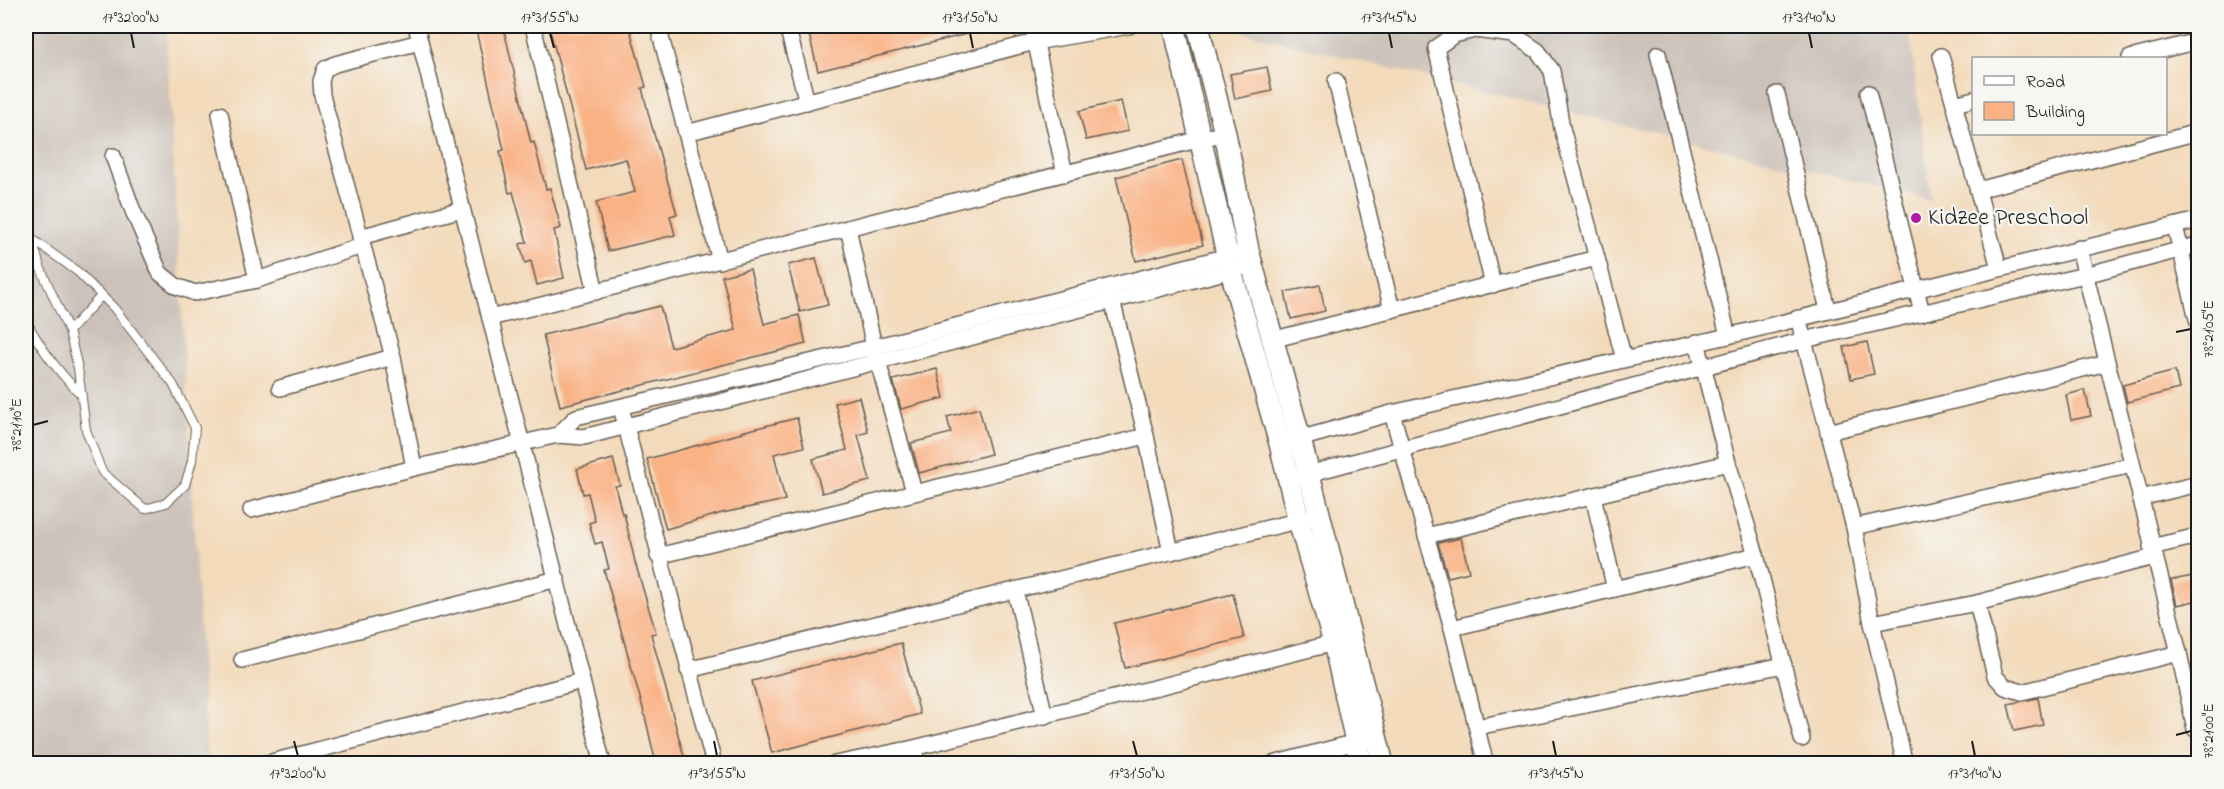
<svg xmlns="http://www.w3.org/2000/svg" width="2224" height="789" viewBox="0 0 2224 789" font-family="'Indie Flower',sans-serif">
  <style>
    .industrial { fill: #ccc2b9 }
    .building { fill: #fab183 }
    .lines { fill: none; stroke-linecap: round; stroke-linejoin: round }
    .lane-casing { stroke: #675e53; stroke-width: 10 }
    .street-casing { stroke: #675e53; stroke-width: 18 }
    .secondary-casing { stroke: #675e53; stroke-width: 24 }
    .lane { stroke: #fff; stroke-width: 8 }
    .street { stroke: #fff; stroke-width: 15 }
    .secondary { stroke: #fff; stroke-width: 21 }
    .ticks { fill: none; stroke: #1c1c1c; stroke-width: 2 }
    .poi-dot { fill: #b5179e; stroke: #f6f6f2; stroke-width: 2 }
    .labels { text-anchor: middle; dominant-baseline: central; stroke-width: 4.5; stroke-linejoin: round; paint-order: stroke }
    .poi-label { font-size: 24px; fill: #1c1c1c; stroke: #f6f6f2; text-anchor: start }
    .neatline { fill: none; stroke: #1c1c1c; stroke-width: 2 }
    .ticks-label { font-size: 15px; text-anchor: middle; fill: #1c1c1c }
  </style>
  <rect width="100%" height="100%" fill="#f6f6f2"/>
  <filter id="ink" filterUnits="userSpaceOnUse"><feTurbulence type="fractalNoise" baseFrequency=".0167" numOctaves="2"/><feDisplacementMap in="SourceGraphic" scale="12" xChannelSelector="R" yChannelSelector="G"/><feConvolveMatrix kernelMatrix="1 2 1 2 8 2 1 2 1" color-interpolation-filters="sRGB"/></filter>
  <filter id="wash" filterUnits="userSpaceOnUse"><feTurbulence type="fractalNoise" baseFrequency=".008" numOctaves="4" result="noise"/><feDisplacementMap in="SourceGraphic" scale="24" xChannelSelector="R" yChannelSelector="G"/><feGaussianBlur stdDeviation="1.35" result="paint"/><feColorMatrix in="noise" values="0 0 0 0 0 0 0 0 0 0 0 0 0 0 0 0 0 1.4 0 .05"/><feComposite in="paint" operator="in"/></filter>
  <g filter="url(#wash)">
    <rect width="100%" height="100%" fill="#f3daba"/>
    <g class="industrial">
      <polygon points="26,26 166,26 207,763 26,763"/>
      <polygon points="1217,26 1909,26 1931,200"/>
    </g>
    <g id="blocks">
      <g class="building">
        <polygon points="475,26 503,26 531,143 534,142 546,189 550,188 561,228 554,230 564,278 537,285 531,261 525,263 520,244 527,242 513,192 509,193 505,174 500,151 504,150"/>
        <polygon points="549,26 629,26 646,87 642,88 650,120 677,214 670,216 675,235 608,251 596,202 635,192 626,159 586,170"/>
        <polygon points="807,26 978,26 979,31 818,71"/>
        <polygon points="1267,67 1272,91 1235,99 1230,74"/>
        <polygon points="1121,101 1128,131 1086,140 1079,111"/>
        <polygon points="1182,160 1203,245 1136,261 1116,177"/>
        <polygon points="816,258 828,305 800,312 788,265"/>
        <polygon points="750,269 764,324 799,315 806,344 560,406 543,335 660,306 671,347 736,330 722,276"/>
        <polygon points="1320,285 1325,311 1291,319 1285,292"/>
        <polygon points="1867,342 1874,374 1851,379 1844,347"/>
        <polygon points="937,369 944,398 901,409 893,380"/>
        <polygon points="2175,371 2179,389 2127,402 2123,385"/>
        <polygon points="2085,390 2091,416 2071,420 2066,395"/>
        <polygon points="859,397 868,432 858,435 870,481 822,493 813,459 847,450 835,403"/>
        <polygon points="979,408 991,454 919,473 911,443 951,433 947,417"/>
        <polygon points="797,418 804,447 774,454 785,500 722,513 666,529 647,459 742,433 741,432"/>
        <polygon points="613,459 620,485 615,486 622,514 624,513 635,562 656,633 651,634 686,764 656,764 644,712 604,570 609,569 602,542 595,544 589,523 595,521 588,493 583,494 577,469"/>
        <polygon points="1461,538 1469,572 1448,577 1438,543"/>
        <polygon points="2199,575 2199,600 2177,605 2171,580"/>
        <polygon points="1233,594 1244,638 1125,668 1114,623"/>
        <polygon points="901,643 920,714 772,753 752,681"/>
        <polygon points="2038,698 2043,725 2014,731 2008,704"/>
      </g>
    </g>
  </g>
  <g filter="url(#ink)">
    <use href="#blocks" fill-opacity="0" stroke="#675e53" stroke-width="1.5"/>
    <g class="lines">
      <g class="lane-casing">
        <g id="lane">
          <polyline points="26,227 32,239 40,267 69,331 78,368 86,430 102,472 145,509 166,503 185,485 192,461 195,428 173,384 114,308 78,272 32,239"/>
          <polyline points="26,257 31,241"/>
          <path d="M26 321C41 348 59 374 82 395"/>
          <polyline points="69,331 102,295"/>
        </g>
      </g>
      <g class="street-casing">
        <g id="street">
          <polyline points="416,26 603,764"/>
          <polyline points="533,26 596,292"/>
          <polyline points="658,26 720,261"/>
          <polyline points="787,26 807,102"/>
          <polyline points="1032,26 1065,174"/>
          <polyline points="1658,54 1728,336"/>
          <polyline points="1941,56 1999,268"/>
          <polyline points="2130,58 2198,41"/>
          <polyline points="1336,81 1392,310"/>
          <polyline points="1868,93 1922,313"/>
          <polyline points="1777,94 1828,310"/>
          <polyline points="1955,104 1974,99"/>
          <polyline points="220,114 257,280"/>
          <polyline points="686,133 1035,42 1129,26"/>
          <polyline points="113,156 133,211 160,273 176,286 195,293 257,280 362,246"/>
          <polyline points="1978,190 2198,132"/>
          <polyline points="2175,226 2198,323"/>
          <polyline points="848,228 874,347 914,492"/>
          <polyline points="360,237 462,209"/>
          <polyline points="2079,248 2179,653 2195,729"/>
          <polyline points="1493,285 1436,48 1454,35 1475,30 1514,35 1538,51 1552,71 1562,128 1624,359"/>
          <polyline points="1110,292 1146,436 1171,552"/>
          <polyline points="490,318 1225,133"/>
          <polyline points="1798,318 1854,527 1872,623 1903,756"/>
          <polyline points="1271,340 1597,258"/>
          <polyline points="1697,342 1728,463 1756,555 1802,739"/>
          <polyline points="280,388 393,357"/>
          <polyline points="1392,413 1452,628 1485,761"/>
          <polyline points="623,415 714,764"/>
          <polyline points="1828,432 2107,363"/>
          <polyline points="558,435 576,417 874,347 1236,254"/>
          <polyline points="1292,441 1392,413 1728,336 2198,220"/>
          <polyline points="414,468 393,357 322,95 321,81 325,69 335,64 420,42"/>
          <polyline points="1301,476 1804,340 2085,275 2198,245"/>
          <polyline points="1593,496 1615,589"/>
          <polyline points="2140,498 2198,484"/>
          <polyline points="251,510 414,468 558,435 584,437 1240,268"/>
          <polyline points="1854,527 2132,465"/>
          <polyline points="1426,536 1728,463"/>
          <polyline points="2151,547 2198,536"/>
          <polyline points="658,556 1146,436"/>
          <polyline points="1015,590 1045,716"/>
          <polyline points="1977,603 1995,676 2005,687 2022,692 2179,653"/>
          <polyline points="1872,623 1977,603 2154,557"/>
          <polyline points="1452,628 1756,555"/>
          <polyline points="242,660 557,579"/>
          <polyline points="688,670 1309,518"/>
          <polyline points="1477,727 1784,665"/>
          <polyline points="914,748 918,764"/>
          <polyline points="264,764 582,681"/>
          <polyline points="835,764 914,748 1342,641"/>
          <polyline points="1273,764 1364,740"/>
        </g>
      </g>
      <g class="secondary-casing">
        <g id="secondary">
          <polyline points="1174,26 1231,271 1280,444 1299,521 1334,643 1361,764"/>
          <polyline points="1198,26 1225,133 1248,250 1300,439 1383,764"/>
        </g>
      </g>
      <use href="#lane" class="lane"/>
      <use href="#street" class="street"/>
      <use href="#secondary" class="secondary"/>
    </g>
  </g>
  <path class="ticks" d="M131 33 134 48M550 33 554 48M970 33 973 48M1389 33 1392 48M1809 33 1812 48M2176 332 2191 329M33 425 48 421M2176 735 2191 731M294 741 298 756M714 741 717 756M1133 741 1137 756M1553 741 1556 756M1972 741 1975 756"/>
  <circle class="poi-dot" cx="1916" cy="218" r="6"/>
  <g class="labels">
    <g class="poi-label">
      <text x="1928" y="218">Kidzee Preschool</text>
    </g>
  </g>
  <rect width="2224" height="789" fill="none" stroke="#f6f6f2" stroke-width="66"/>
  <rect x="1972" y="57" width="195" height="78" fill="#f6f6f2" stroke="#9f9f9c" stroke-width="1.5"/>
  <rect x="1984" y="76" width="30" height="9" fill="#ffffff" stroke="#9f9f9c" stroke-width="1.5"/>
  <text x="2026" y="87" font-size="18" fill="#1c1c1c">Road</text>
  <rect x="1984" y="102" width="30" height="18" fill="#fab183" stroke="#9f9f9c" stroke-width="1.5"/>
  <text x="2026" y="117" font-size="18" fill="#1c1c1c">Building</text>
  <rect x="33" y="33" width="2158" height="723" class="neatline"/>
  <g class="ticks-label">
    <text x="131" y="22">17°32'00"N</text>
    <text x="550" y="22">17°31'55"N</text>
    <text x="970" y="22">17°31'50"N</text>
    <text x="1389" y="22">17°31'45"N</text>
    <text x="1809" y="22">17°31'40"N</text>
    <text transform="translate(2208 329) rotate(-90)" y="5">78°21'05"E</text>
    <text transform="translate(16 425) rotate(-90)" y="5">78°21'10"E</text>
    <text transform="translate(2208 731) rotate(-90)" y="5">78°21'00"E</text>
    <text x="298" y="778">17°32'00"N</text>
    <text x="717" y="778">17°31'55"N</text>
    <text x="1137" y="778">17°31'50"N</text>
    <text x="1556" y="778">17°31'45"N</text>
    <text x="1975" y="778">17°31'40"N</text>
  </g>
</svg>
